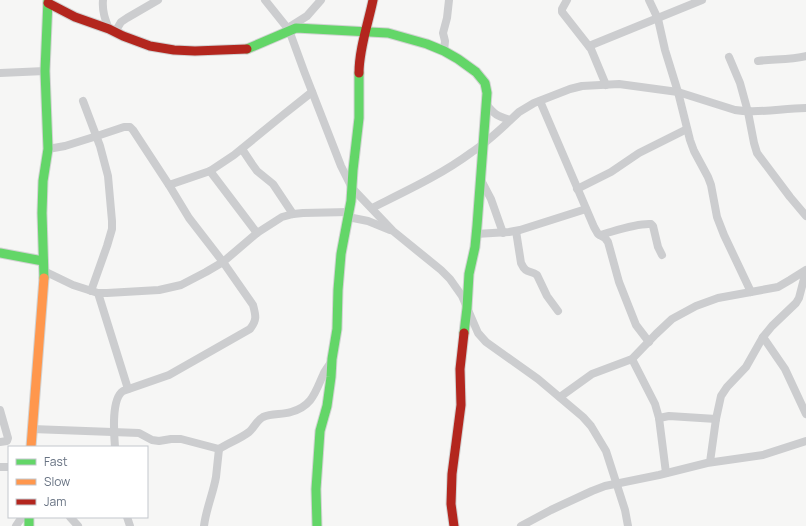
<svg xmlns="http://www.w3.org/2000/svg" width="806" height="526" viewBox="0 0 806 526" font-family="Manrope,sans-serif">
  <style>
    .lines { fill: none; stroke-linecap: round; stroke-linejoin: round }
    .fast-casing { stroke: #d2d3d3; stroke-width: 11 }
    .slow-casing { stroke: #d2d3d3; stroke-width: 11 }
    .jam-casing { stroke: #d2d3d3; stroke-width: 11 }
    .street { stroke: #cccdcf; stroke-width: 8 }
    .fast { stroke: #63d668; stroke-width: 9 }
    .slow { stroke: #ff974d; stroke-width: 9 }
    .jam { stroke: #b3261e; stroke-width: 9 }
  </style>
  <rect width="100%" height="100%" fill="#f6f6f5"/>
  <g class="lines">
    <g class="fast-casing">
      <g id="fast">
        <polyline points="247,49 296,28 388,33 427,44 444,51 458,59 476,72 485,83 487,93 477,226 475,247 469,274 467,308 464,333"/>
        <polyline points="0,253 43,261"/>
        <polyline points="44,278 42,213 43,181 48,149 45,71 48,0"/>
        <polyline points="29,517 29,526"/>
        <polyline points="317,526 316,489 320,431 327,406 331,377 332,359 337,329 338,290 341,254 351,201 353,170 359,118 359,73"/>
      </g>
    </g>
    <g class="slow-casing">
      <polyline id="slow" points="31,447 44,278"/>
    </g>
    <g class="jam-casing">
      <g id="jam">
        <polyline points="48,3 75,17 109,29 123,36 150,46 174,50 195,51 247,49"/>
        <path d="M359 73C359 49 368 24 373 0"/>
        <polyline points="454,526 451,504 452,474 461,405 460,369 464,333"/>
      </g>
    </g>
    <g class="street">
      <path d="M103 0C102 11 105 19 109 29"/>
      <polyline points="265,0 289,30 304,71 341,166 352,188 393,231 441,270 450,279 462,296 478,333 486,342 538,379 583,417 591,426 606,451 625,510 628,526"/>
      <polyline points="567,0 562,9 562,12 591,49 606,85"/>
      <polyline points="649,0 658,19 665,50 678,92 690,140 694,151 708,177 711,185 717,217 724,235 751,292"/>
      <polyline points="288,28 307,16 321,0"/>
      <polyline points="115,32 121,22 127,18 158,0"/>
      <polyline points="589,46 702,0"/>
      <polyline points="444,51 445,41 443,33 447,18 449,0"/>
      <polyline points="729,57 740,83 748,112 754,143 757,153 790,197 806,216"/>
      <path d="M758 61C773 59 791 60 806 56"/>
      <polyline points="0,73 45,71"/>
      <polyline points="83,101 100,146 108,176 112,221 112,229 107,246 91,291"/>
      <polyline points="540,101 594,227 598,234 605,238 608,242 619,282 636,325 649,342"/>
      <path d="M486 104C495 115 497 116 510 120"/>
      <path d="M48 149 65 146 97 136 124 127H130L133 130 169 185 189 218 223 262 253 305C256 316 257 320 250 329L169 375 123 391C111 399 114 434 115 447"/>
      <polyline points="242,149 252,164 257,171 273,184 293,214"/>
      <polyline points="210,171 257,233"/>
      <polyline points="481,180 491,199 503,233"/>
      <polyline points="169,185 210,171 234,155 283,115 312,92"/>
      <polyline points="577,189 611,172 639,153 687,129"/>
      <path d="M372 208C406 191 441 175 472 152 489 141 504 126 519 112L534 103 570 89 582 86 619 84 678 92 735 110C759 114 782 108 806 108"/>
      <polyline points="348,217 368,221 390,230"/>
      <path d="M516 231 521 263C526 274 530 270 537 275L547 296 558 311"/>
      <polyline points="476,234 509,232 520,230 586,209"/>
      <path d="M600 235C615 231 636 223 651 224L653 226 658 247 662 255"/>
      <polyline points="44,271 73,285 98,293 107,293 159,290 181,285 206,272 223,262 257,233 282,217 293,214 303,213 349,212"/>
      <polyline points="98,293 128,389"/>
      <polyline points="763,337 785,369 806,414"/>
      <polyline points="632,359 655,404 659,418 666,473"/>
      <polyline points="560,397 592,374 632,359 656,334 672,319 696,306 718,298 778,287 790,280 806,270"/>
      <polyline points="0,410 8,438 7,441 0,442"/>
      <polyline points="659,418 669,416 716,419"/>
      <path d="M32 429 139 433 152 440 159 441 171 439H181L219 449C228 443 240 439 249 432 254 428 257 420 263 417 272 413 282 415 291 412 312 406 315 393 323 375 325 370 329 366 331 362"/>
      <polyline points="710,462 716,419 721,396 727,387 746,367 763,337 772,326 796,303 799,298 806,271"/>
      <polyline points="0,467 9,467"/>
      <polyline points="70,517 78,526"/>
      <polyline points="127,517 130,526"/>
      <polyline points="16,526 22,517"/>
      <path d="M204 526C206 509 213 494 216 477 217 468 218 459 219 449"/>
      <polyline points="521,526 551,510 592,491 605,486 659,475 707,463 763,455 806,441"/>
    </g>
    <use href="#fast" class="fast"/>
    <use href="#slow" class="slow"/>
    <use href="#jam" class="jam"/>
  </g>
  <rect x="8" y="446" width="140" height="72" fill="#ffffff" stroke="#c3c7cd"/>
  <rect x="16" y="459" width="20" height="6" fill="#63d668" stroke="#c3c7cd"/>
  <text x="44" y="466" font-size="12" fill="#687383">Fast</text>
  <rect x="16" y="479" width="20" height="6" fill="#ff974d" stroke="#c3c7cd"/>
  <text x="44" y="486" font-size="12" fill="#687383">Slow</text>
  <rect x="16" y="499" width="20" height="6" fill="#b3261e" stroke="#c3c7cd"/>
  <text x="44" y="506" font-size="12" fill="#687383">Jam</text>
</svg>
